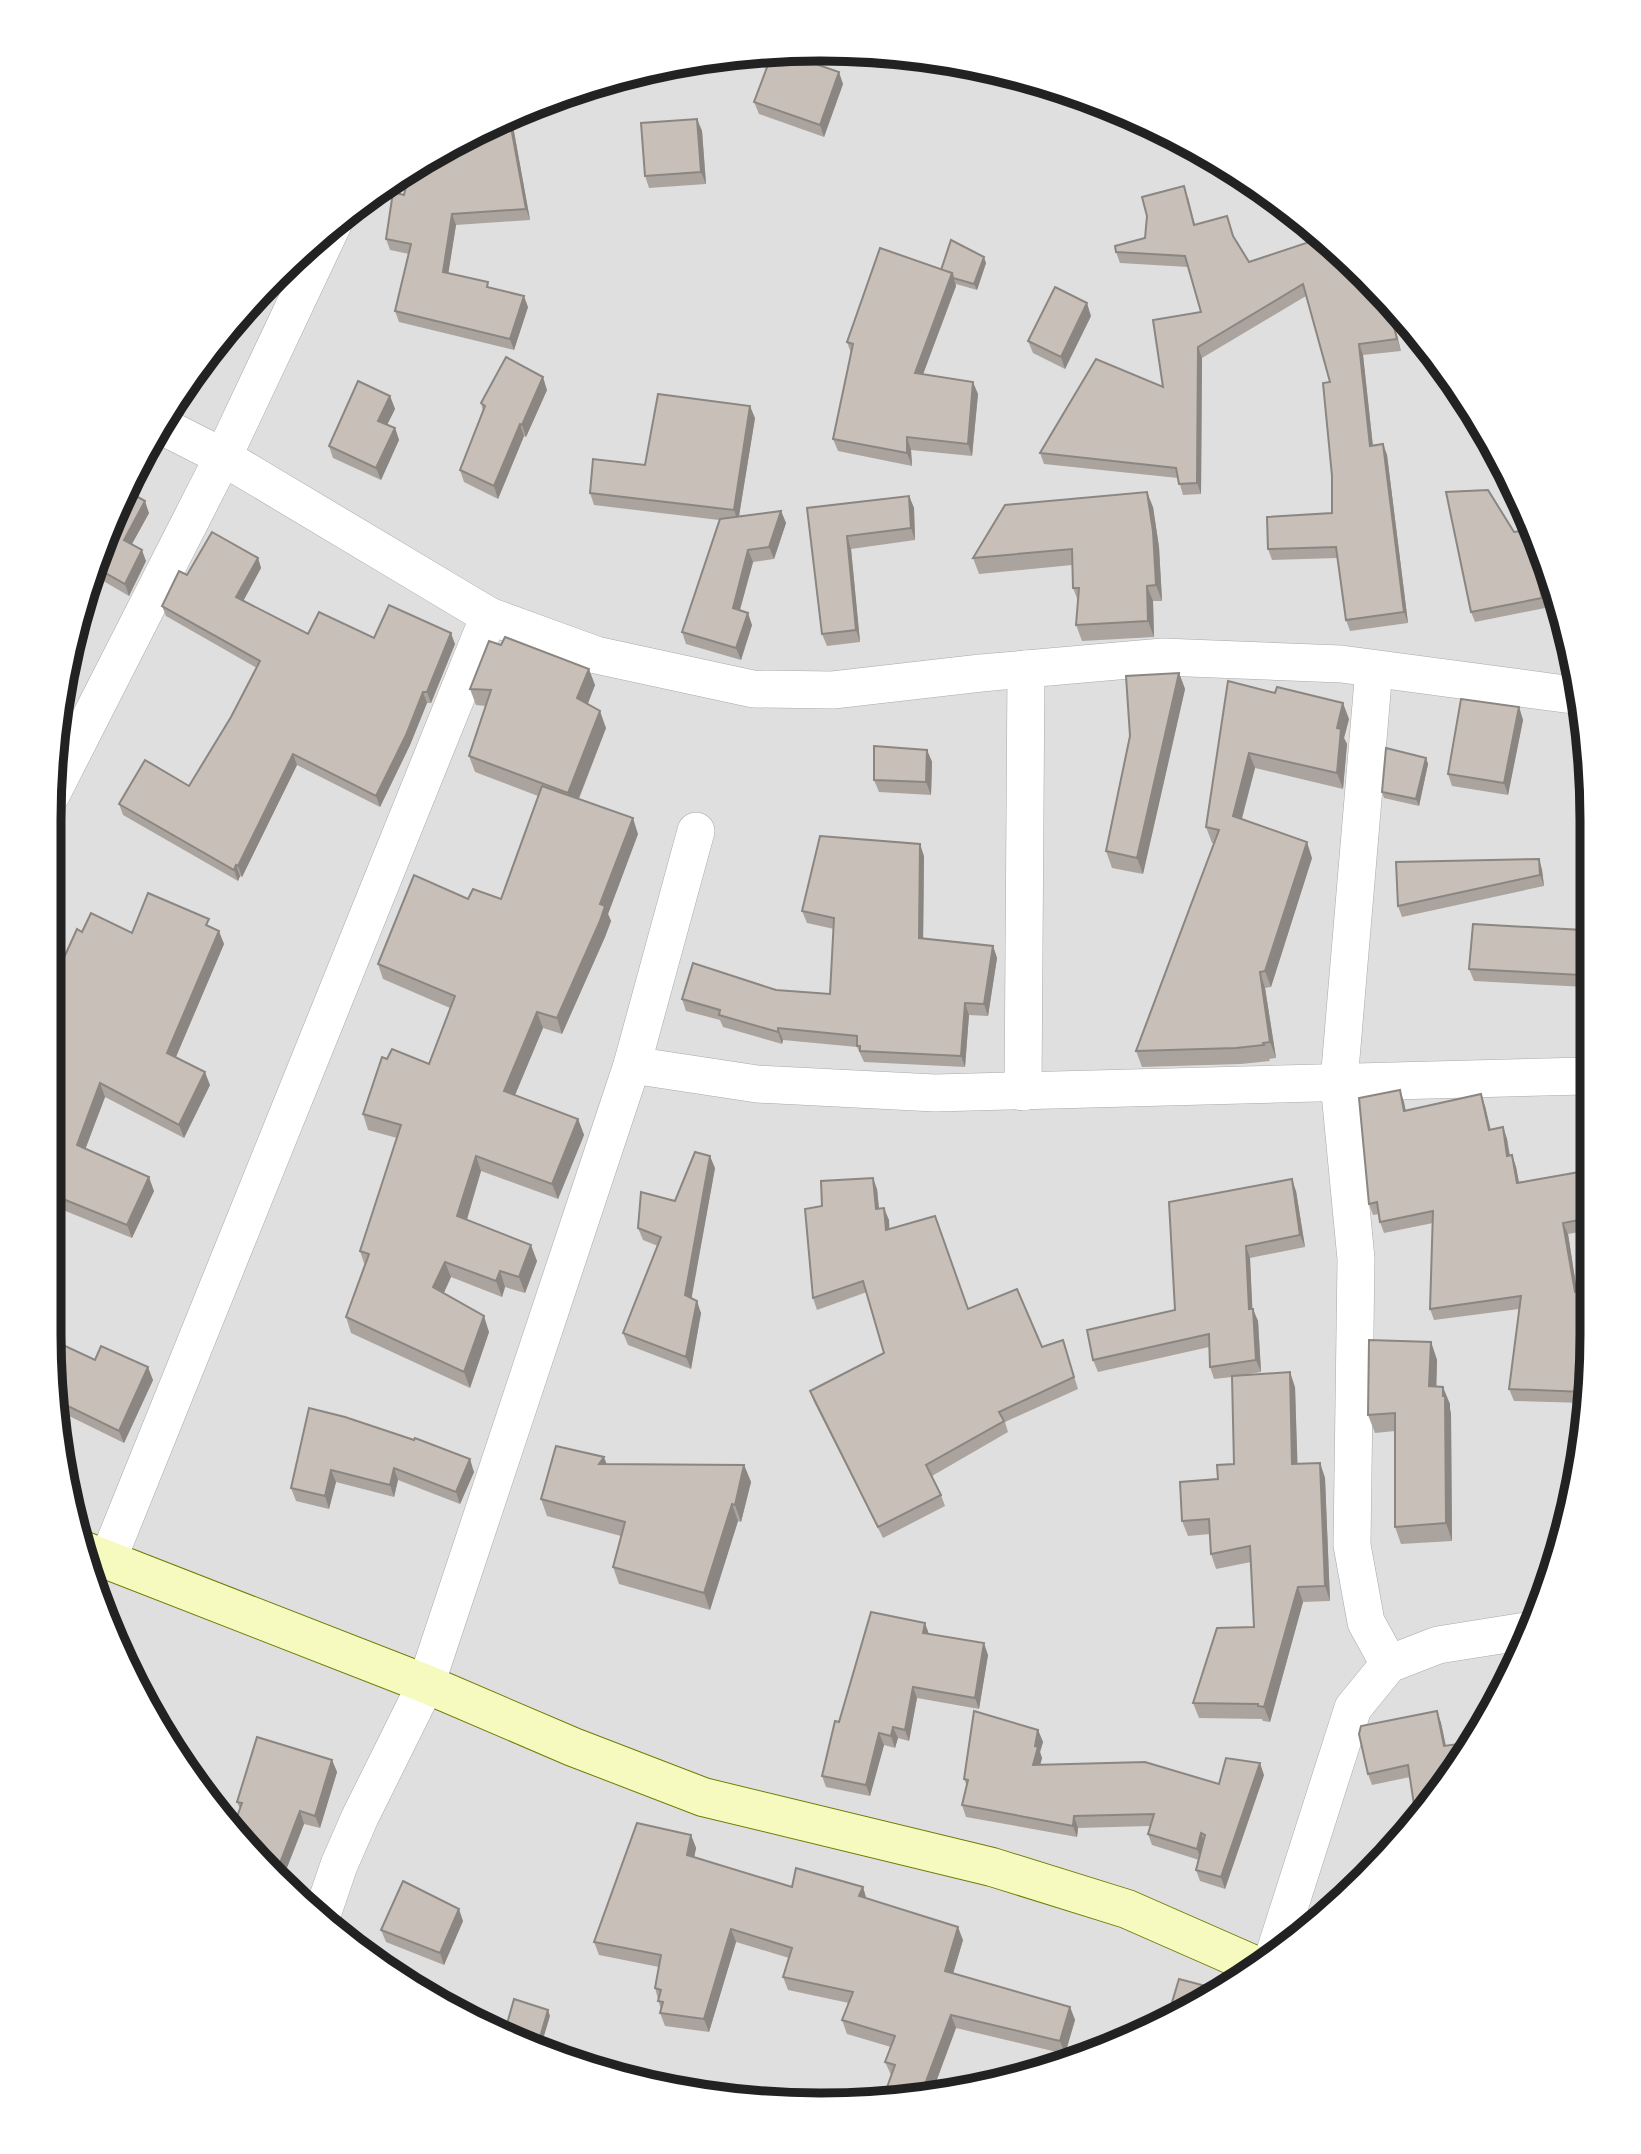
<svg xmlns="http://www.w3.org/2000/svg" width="1641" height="2154" viewBox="0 0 1641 2154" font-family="Manrope,sans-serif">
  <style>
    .residential { fill: #e0dfdf }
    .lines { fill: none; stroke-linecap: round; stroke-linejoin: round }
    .minor-casing { stroke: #a9a9a9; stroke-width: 38 }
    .secondary-casing { stroke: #707d05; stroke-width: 40 }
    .minor { stroke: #fff; stroke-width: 37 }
    .secondary { stroke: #f7fabf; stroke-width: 38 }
    .wall { fill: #aba49e }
    .shaded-wall { fill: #8b8681 }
    .building { fill: #c7bfb8; stroke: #8b8681; stroke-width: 2 }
    .rim { fill: none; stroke: #222; stroke-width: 9 }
  </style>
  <rect width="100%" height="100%" fill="#f2efe9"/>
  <polygon class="residential" points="821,49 971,64 1116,108 1249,179 1366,275 1462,392 1551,572 1585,720 1585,1435 1533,1628 1462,1762 1366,1879 1249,1975 1116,2046 1021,2079 821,2105 621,2079 435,2002 275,1879 153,1720 75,1534 49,1334 51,770 75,620 129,479 208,351 312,241 392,179 526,108 670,64"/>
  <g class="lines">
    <g class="minor-casing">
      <g id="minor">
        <polyline points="162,426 223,457 489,616 596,655 753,689 833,690 981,673 1163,657 1341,664 1580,696"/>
        <polyline points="1374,669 1339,1082 1356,1259 1352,1545 1366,1622 1389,1664"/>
        <polyline points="51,795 223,457 333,224"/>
        <polyline points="632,1065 757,1084 935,1093 1585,1076"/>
        <polyline points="1023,1092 1026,669"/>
        <polyline points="108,1559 489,616"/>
        <polyline points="322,1915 339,1865 360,1817 426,1684 632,1065 696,831"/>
        <polyline points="1274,1955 1353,1708 1389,1664 1438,1645 1532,1630"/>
      </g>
    </g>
    <g class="secondary-casing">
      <polyline id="secondary" points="82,1550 426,1684 573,1747 703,1797 992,1867 1127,1909 1259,1967"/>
    </g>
    <use href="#minor" class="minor"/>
    <use href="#secondary" class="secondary"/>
  </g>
  <g class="wall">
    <polygon points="843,84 824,137 759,114 754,102"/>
    <polygon points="511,115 530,220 456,225 448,273 490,288 528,307 514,350 399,322 395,311 409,254 390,250 386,239 404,195 410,169"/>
    <polygon points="697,119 702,131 706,184 649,188 645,176"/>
    <polygon points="1188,197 1195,224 1231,227 1234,239 1249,262 1388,302 1401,351 1363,355 1373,446 1383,444 1387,455 1408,623 1350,631 1346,620 1337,558 1272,560 1268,549 1332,513 1330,382 1306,296 1202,358 1201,494 1183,495 1178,478 1044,464 1040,453 1163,387 1201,312 1188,267 1120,263 1116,252 1145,238"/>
    <polygon points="986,263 977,290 956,284 956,286 923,374 978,394 972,456 911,450 912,466 838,451 833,439 851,353 847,342 941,270"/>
    <polygon points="1091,316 1065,369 1033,353 1028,341"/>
    <polygon points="547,390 526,437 524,436 498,499 464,482 460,470 483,411 481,403"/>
    <polygon points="390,396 395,409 387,425 395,428 399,440 381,480 333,458 329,446"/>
    <polygon points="755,418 739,516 781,511 786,523 774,559 753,562 740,610 752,625 741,660 686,644 682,632 719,520 594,505 590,493 645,465"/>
    <polygon points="125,490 149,513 132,544 146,561 129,596 93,575"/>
    <polygon points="909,496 914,508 915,540 851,549 860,642 827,646 822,634 807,508"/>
    <polygon points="1153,507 1159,547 1162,601 1153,601 1154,637 1082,641 1076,625 1078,601 1073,588 1072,565 979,574 973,558"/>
    <polygon points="1514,532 1532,555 1536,566 1545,608 1475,622 1471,612"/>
    <polygon points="258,558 261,568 243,601 308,634 455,644 431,703 427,703 410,745 380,807 297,765 242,877 240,876 238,881 123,815 119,804 189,786 231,717 257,668 166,616 162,606 187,575"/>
    <polygon points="1179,673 1185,689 1143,874 1112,868 1106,851"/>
    <polygon points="595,685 588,704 606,728 579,799 638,834 608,914 611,921 605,937 562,1034 543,1028 515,1095 578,1119 584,1135 558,1199 481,1171 467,1220 537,1261 525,1293 505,1287 502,1297 451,1277 444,1293 489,1332 470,1388 351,1333 346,1317 365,1266 360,1251 397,1138 368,1130 363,1114 387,1059 429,1064 450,1008 383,979 378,964 468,899 501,899 538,796 475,772 469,756 486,706 476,705 470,689"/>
    <polygon points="1275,693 1349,719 1344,738 1347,744 1343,789 1255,768 1242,819 1312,858 1271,987 1265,988 1276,1058 1269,1059 1270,1061 1241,1064 1142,1067 1136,1051 1214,843 1212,843 1206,827"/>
    <polygon points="1519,707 1523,720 1508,795 1452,786 1448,774"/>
    <polygon points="927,750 932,762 931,795 879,792 874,780"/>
    <polygon points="1426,758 1428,764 1419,806 1384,798 1382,792"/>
    <polygon points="924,856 923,939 993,946 997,958 988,1016 969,1015 965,1067 864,1062 857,1047 783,1040 782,1044 723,1027 720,1020 686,1011 682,999 776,990 830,994 834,929 807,923 802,911"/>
    <polygon points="1539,859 1542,870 1544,886 1402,917 1398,906"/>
    <polygon points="212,928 224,944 176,1057 210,1085 184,1138 105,1097 85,1149 154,1191 132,1238 63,1210 62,1207 49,1204 50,965 62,962 132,933"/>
    <polygon points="1585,937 1585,987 1474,981 1469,969"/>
    <polygon points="1400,1090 1406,1111 1485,1106 1491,1130 1503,1127 1507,1139 1510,1155 1512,1155 1516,1167 1519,1182 1585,1171 1585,1231 1568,1234 1577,1292 1585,1291 1585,1403 1514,1401 1509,1389 1519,1309 1434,1320 1430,1309 1433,1223 1384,1233 1380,1222 1379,1214 1373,1215 1369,1204"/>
    <polygon points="715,1168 691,1298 701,1313 691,1369 628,1345 623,1333 658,1246 643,1240 638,1228 675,1201"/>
    <polygon points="877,1189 879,1209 889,1220 889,1229 968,1309 1042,1347 1063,1340 1078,1389 1005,1422 1008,1432 932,1476 941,1495 945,1506 883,1538 814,1402 810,1391 884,1353 867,1292 817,1310 813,1298 822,1206"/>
    <polygon points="1296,1191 1305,1247 1250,1258 1252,1309 1258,1321 1261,1372 1237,1376 1295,1387 1297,1464 1320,1463 1325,1478 1330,1601 1303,1602 1270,1722 1263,1721 1262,1719 1199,1718 1193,1703 1254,1627 1251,1562 1216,1569 1211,1554 1210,1534 1188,1536 1182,1521 1218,1479 1234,1464 1232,1377 1214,1379 1210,1367 1209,1347 1098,1372 1093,1360 1175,1310"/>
    <polygon points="50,1339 95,1360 153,1380 124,1443 69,1416 64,1427 61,1426"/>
    <polygon points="1431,1342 1437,1360 1436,1386 1450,1404 1450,1409 1451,1414 1452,1541 1401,1544 1395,1527 1395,1431 1375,1433 1368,1415"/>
    <polygon points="309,1408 474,1472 460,1504 398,1480 394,1497 336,1482 329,1509 296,1501 291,1488"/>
    <polygon points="606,1464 744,1465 751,1482 741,1522 738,1521 710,1610 619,1584 613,1567 621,1536 547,1516 541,1499"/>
    <polygon points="929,1634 988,1655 979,1709 917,1698 909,1741 898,1738 895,1748 884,1745 870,1796 826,1787 822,1776 839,1722"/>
    <polygon points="1437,1711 1441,1723 1446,1746 1410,1777 1372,1785 1368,1774"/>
    <polygon points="1038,1730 1043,1742 1040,1752 1042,1758 1040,1765 1219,1784 1264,1775 1225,1889 1200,1881 1196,1870 1199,1860 1152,1845 1148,1834 1150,1826 1078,1828 1077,1837 966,1817 962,1805 967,1786 964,1779"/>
    <polygon points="332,1760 337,1772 320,1828 304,1824 281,1883 275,1879 234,1825 240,1809 237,1802"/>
    <polygon points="691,1835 696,1848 694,1857 792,1887 863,1887 866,1898 963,1940 953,1973 1070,2007 1075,2020 1065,2054 956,2028 933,2090 886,2096 885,2093 891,2075 885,2062 891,2047 847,2034 842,2020 849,2003 788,1990 783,1977 789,1958 736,1942 709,2032 665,2026 660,2013 661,2010 655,1988 659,1967 599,1955 594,1942"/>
    <polygon points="463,1921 444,1965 386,1942 381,1930"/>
  </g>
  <g class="shaded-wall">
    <polygon points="839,72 843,84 824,137 820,125"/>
    <polygon points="511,115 530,220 526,209 509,116"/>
    <polygon points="697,119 702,131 706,184 701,172"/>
    <polygon points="452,214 456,225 447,282 443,272"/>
    <polygon points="984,257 986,263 977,290 974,284"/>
    <polygon points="952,273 956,286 919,385 915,373"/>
    <polygon points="524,296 528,307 514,350 510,339"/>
    <polygon points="1387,300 1388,302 1401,351 1397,339"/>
    <polygon points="1087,303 1091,316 1065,369 1061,357"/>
    <polygon points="1359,344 1363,355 1374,457 1370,446"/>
    <polygon points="1198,347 1202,358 1201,494 1197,483"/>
    <polygon points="543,377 547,390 526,437 522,425"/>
    <polygon points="973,382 978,394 972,456 968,444"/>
    <polygon points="390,396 395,409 383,433 378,421"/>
    <polygon points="750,406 755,418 738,522 734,510"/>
    <polygon points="520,424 524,436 498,499 494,486"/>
    <polygon points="395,428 399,440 381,480 376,468"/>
    <polygon points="907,437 911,450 912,466 907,453"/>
    <polygon points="1383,444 1387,455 1408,623 1404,612"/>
    <polygon points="1147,492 1153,507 1159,547 1162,601 1156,585"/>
    <polygon points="909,496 914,508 915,540 911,528"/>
    <polygon points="145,501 149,513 128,551 124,540"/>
    <polygon points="781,511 786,523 774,559 769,547"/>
    <polygon points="847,536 851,549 860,642 856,630"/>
    <polygon points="142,550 146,561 129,596 125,584"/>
    <polygon points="748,550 753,562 737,620 733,608"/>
    <polygon points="1532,555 1536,566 1545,608 1542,598"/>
    <polygon points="258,558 261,568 240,607 236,597"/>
    <polygon points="1147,586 1153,601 1154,637 1148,621"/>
    <polygon points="748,613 752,625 741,660 736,648"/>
    <polygon points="451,633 455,644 431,703 427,692"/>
    <polygon points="589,669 595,685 583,715 577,698"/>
    <polygon points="1179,673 1185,689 1143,874 1137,858"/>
    <polygon points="423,692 427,703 410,745 380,807 376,796"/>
    <polygon points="1343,703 1349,719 1344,738 1347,744 1343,789 1337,773 1337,728"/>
    <polygon points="1519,707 1523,720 1508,795 1504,783"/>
    <polygon points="600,711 606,728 574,810 568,793"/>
    <polygon points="927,750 932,762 931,795 926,782"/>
    <polygon points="1249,753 1255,768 1238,832 1233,816"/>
    <polygon points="293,754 297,765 242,877 238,866"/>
    <polygon points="1426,758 1428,764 1419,806 1416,799"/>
    <polygon points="633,818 638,834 608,914 611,921 605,937 562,1034 557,1018"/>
    <polygon points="1307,842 1312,858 1271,987 1265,971"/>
    <polygon points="920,844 924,856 923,950 919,938"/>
    <polygon points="1539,859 1542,870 1544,886 1540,875"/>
    <polygon points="236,865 240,876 238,881 234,870"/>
    <polygon points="1583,930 1585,937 1585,987 1581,975"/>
    <polygon points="219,931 224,944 172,1066 167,1053"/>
    <polygon points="993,946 997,958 988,1016 984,1004"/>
    <polygon points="1260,972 1265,988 1276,1058 1270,1042"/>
    <polygon points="965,1003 969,1015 965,1067 961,1056"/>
    <polygon points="537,1012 543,1028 510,1107 504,1091"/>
    <polygon points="778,1028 783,1040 782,1044 778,1032"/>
    <polygon points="205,1072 210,1085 184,1138 179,1125"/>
    <polygon points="100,1083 105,1097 82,1158 77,1145"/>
    <polygon points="1400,1090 1404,1102 1408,1122 1404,1111"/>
    <polygon points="1481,1094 1485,1106 1493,1142 1489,1130"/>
    <polygon points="578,1119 584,1135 558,1199 552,1184"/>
    <polygon points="1503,1127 1507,1139 1511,1167 1507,1156"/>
    <polygon points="1512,1155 1516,1167 1521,1194 1517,1183"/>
    <polygon points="476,1156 481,1171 463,1232 457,1216"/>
    <polygon points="710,1156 715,1168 690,1307 685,1295"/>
    <polygon points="149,1177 154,1191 132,1238 127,1225"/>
    <polygon points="873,1178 877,1189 880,1220 876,1209"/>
    <polygon points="1292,1179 1296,1191 1305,1247 1300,1235"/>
    <polygon points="884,1208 889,1220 890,1241 886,1230"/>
    <polygon points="1563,1223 1568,1234 1579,1304 1575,1292"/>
    <polygon points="531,1245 537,1261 525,1293 519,1277"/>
    <polygon points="1246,1246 1250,1258 1253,1321 1249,1309"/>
    <polygon points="445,1262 451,1277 439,1303 433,1287"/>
    <polygon points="500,1271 505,1287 502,1297 496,1281"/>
    <polygon points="697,1301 701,1313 691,1369 686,1357"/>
    <polygon points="1253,1309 1258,1321 1261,1372 1256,1360"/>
    <polygon points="484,1316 489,1332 470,1388 464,1372"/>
    <polygon points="1431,1342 1437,1360 1436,1403 1429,1386"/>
    <polygon points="148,1367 153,1380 124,1443 119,1431"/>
    <polygon points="1290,1372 1295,1387 1298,1478 1292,1464"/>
    <polygon points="1443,1387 1450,1404 1450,1409 1451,1414 1452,1541 1446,1523"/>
    <polygon points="64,1404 69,1416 64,1427 60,1414"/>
    <polygon points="604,1457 610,1473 599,1464"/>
    <polygon points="470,1459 474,1472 460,1504 456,1492"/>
    <polygon points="1320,1463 1325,1478 1330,1601 1325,1586"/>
    <polygon points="744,1465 751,1482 741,1522 735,1505"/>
    <polygon points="394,1468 398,1480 394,1497 390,1485"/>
    <polygon points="331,1470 336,1482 329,1509 325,1496"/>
    <polygon points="732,1504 738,1521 710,1610 704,1593"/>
    <polygon points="1298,1587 1303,1602 1270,1722 1264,1707"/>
    <polygon points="925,1623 929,1634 923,1633"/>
    <polygon points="984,1643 988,1655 979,1709 975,1698"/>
    <polygon points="913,1687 917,1698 909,1741 905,1730"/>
    <polygon points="1437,1711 1441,1723 1448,1757 1444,1746"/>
    <polygon points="893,1727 898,1738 895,1748 891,1736"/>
    <polygon points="1038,1730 1043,1742 1040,1752 1042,1758 1037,1777 1033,1765 1035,1746"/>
    <polygon points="879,1733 884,1745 870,1796 866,1785"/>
    <polygon points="332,1760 337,1772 320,1828 315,1816"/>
    <polygon points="1260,1763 1264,1775 1225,1889 1221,1877"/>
    <polygon points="300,1811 304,1824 281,1883 276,1880 275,1876"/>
    <polygon points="1074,1816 1078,1828 1077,1837 1073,1826"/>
    <polygon points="1201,1833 1205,1845 1201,1860 1197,1849"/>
    <polygon points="691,1835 696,1848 692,1869 687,1855"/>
    <polygon points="863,1887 867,1901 859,1896"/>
    <polygon points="459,1909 463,1921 444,1965 440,1953"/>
    <polygon points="958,1927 963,1940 950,1984 945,1971"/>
    <polygon points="731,1929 736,1942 709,2032 704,2019"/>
    <polygon points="1070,2007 1075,2020 1065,2054 1060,2041"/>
    <polygon points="548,2010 550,2016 541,2046 538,2044"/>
    <polygon points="951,2015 956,2028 933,2090 922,2092"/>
  </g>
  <g class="building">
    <polygon points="784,53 839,72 820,125 754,102 772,54"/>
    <polygon points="509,116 526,209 452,214 443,272 488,282 487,287 524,296 510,339 395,311 411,244 386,239 393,192 404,195 410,169"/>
    <polygon points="697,119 701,172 645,176 641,123"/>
    <polygon points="1184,186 1194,225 1227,216 1233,236 1249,262 1321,238 1366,275 1387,300 1397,339 1359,344 1370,446 1383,444 1404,612 1346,620 1336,547 1268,549 1267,517 1332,513 1332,476 1323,383 1330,382 1303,284 1198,347 1197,483 1179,484 1176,468 1040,453 1096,359 1163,387 1153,320 1201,312 1185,256 1116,252 1115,246 1145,238 1147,216 1142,197"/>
    <polygon points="951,240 984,257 974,284 953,278 952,273 941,270"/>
    <polygon points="880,248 952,273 915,373 973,382 968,444 907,437 907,453 833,439 853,344 847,342"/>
    <polygon points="1055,287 1087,303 1061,357 1028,341"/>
    <polygon points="506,357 543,377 522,425 520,424 494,486 460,470 485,406 481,403"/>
    <polygon points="358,381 390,396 378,421 395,428 376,468 329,446"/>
    <polygon points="658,394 750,406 734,510 590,493 593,459 645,465"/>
    <polygon points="125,490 145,501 124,540 142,550 125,584 95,567"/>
    <polygon points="1488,490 1514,532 1520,531 1532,555 1542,598 1471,612 1446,492"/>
    <polygon points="1147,492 1153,531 1156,585 1147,586 1148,621 1076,625 1079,588 1073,588 1072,549 973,558 1005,505"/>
    <polygon points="909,496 911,528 847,536 856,630 822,634 807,508"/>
    <polygon points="781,511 769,547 748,550 733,608 748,613 736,648 682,632 720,519"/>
    <polygon points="212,532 258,558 236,597 308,634 319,612 374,638 389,605 451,633 427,692 423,692 406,735 376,796 293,754 238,866 236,865 234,870 119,804 145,760 189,786 231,717 260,661 162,606 179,571 187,575"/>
    <polygon points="505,637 589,669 577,698 600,711 568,793 469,756 491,690 470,689 489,641 501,645"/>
    <polygon points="1179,673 1137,858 1106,851 1130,736 1126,676"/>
    <polygon points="1228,681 1275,693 1277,687 1343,703 1337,728 1341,729 1337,773 1249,753 1233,816 1307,842 1265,971 1260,972 1270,1042 1263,1043 1264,1045 1236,1048 1136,1051 1219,830 1206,827"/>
    <polygon points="1461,699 1519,707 1504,783 1448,774"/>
    <polygon points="874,746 927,750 926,782 874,780"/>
    <polygon points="1386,748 1426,758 1416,799 1382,792"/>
    <polygon points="542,786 633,818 600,904 605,906 600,921 557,1018 537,1012 504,1091 578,1119 552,1184 476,1156 457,1216 531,1245 519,1277 500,1271 496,1281 445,1262 433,1287 484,1316 464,1372 346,1317 369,1254 360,1251 401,1125 363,1114 382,1057 387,1059 392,1049 429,1064 455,996 378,964 414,875 468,899 473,889 501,899"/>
    <polygon points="820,836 920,844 919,938 993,946 984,1004 965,1003 961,1056 860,1051 860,1046 857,1046 857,1036 778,1028 778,1032 719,1015 720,1010 682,999 693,963 776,990 830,994 834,918 802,911"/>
    <polygon points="1539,859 1540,875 1398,906 1396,862"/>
    <polygon points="148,893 209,919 206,925 219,931 167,1053 205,1072 179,1125 100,1083 77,1145 149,1177 127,1225 58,1197 59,1195 49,1192 50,965 54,957 62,962 77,929 82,932 91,913 132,933"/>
    <polygon points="1473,924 1583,930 1581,975 1469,969"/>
    <polygon points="1400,1090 1404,1111 1481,1094 1489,1130 1503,1127 1507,1156 1512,1155 1517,1183 1585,1171 1585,1219 1563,1223 1575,1292 1585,1291 1585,1392 1509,1389 1521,1296 1430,1309 1433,1211 1380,1222 1377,1202 1369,1204 1359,1098"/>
    <polygon points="695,1152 710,1156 685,1295 697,1301 686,1357 623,1333 661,1237 638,1228 641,1192 675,1201"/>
    <polygon points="873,1178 876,1209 884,1208 886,1230 935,1216 968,1309 1017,1289 1042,1347 1063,1340 1074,1377 999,1412 1004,1421 926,1465 941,1495 878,1527 810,1391 884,1353 863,1281 813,1298 805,1209 822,1206 821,1181"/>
    <polygon points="1292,1179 1300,1235 1246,1246 1249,1309 1253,1309 1256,1360 1210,1367 1209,1334 1093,1360 1087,1330 1175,1310 1169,1202"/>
    <polygon points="50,1339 95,1360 101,1346 148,1367 119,1431 64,1404 60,1414"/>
    <polygon points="1369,1340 1431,1342 1429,1386 1443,1387 1443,1396 1445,1396 1446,1523 1395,1527 1395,1413 1368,1415"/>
    <polygon points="1290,1372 1292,1464 1320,1463 1325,1586 1298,1587 1264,1707 1258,1706 1258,1704 1193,1703 1217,1628 1254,1627 1250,1546 1211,1554 1209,1519 1182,1521 1180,1482 1218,1479 1217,1465 1234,1464 1232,1376"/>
    <polygon points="309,1408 345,1417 414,1440 415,1438 470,1459 456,1492 394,1468 390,1485 331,1470 325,1496 291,1488"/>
    <polygon points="1584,1438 1581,1449 1581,1439"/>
    <polygon points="556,1446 604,1457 599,1464 744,1465 735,1505 732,1504 704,1593 613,1567 625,1522 541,1499"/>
    <polygon points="871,1612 925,1623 923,1633 984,1643 975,1698 913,1687 905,1730 893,1727 891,1736 879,1733 866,1785 822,1776 835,1721 839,1722"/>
    <polygon points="974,1711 1038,1730 1035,1746 1038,1747 1033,1765 1145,1762 1219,1784 1226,1758 1260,1763 1221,1877 1196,1870 1205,1835 1201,1833 1197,1849 1148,1834 1154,1814 1074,1816 1073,1826 962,1805 968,1780 964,1779"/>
    <polygon points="1437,1711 1444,1746 1473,1742 1462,1762 1416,1818 1408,1765 1368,1774 1359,1734 1361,1726"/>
    <polygon points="257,1737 332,1760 315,1816 300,1811 275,1876 272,1875 234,1825 242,1803 237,1802"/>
    <polygon points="637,1823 691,1835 687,1855 792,1887 796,1868 863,1887 859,1896 958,1927 945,1971 1070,2007 1060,2041 951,2015 922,2092 893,2095 885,2093 895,2065 885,2062 895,2036 842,2020 853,1992 783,1977 792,1948 731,1929 704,2019 660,2013 663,2002 658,2001 661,1990 655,1988 661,1955 594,1942"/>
    <polygon points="403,1881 459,1909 440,1953 381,1930"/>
    <polygon points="1179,1979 1221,1990 1167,2019"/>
    <polygon points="514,1999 548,2010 538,2044 505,2031"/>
  </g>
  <path d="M0 0H1641V2154H0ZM820 61H821A759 759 0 0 1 1580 820V1334A759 759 0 0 1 821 2093H820A759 759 0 0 1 61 1334V820A759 759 0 0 1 820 61Z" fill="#fff" fill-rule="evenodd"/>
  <path class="rim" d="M820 61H821A759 759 0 0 1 1580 820V1334A759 759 0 0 1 821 2093H820A759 759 0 0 1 61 1334V820A759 759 0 0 1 820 61Z"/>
</svg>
